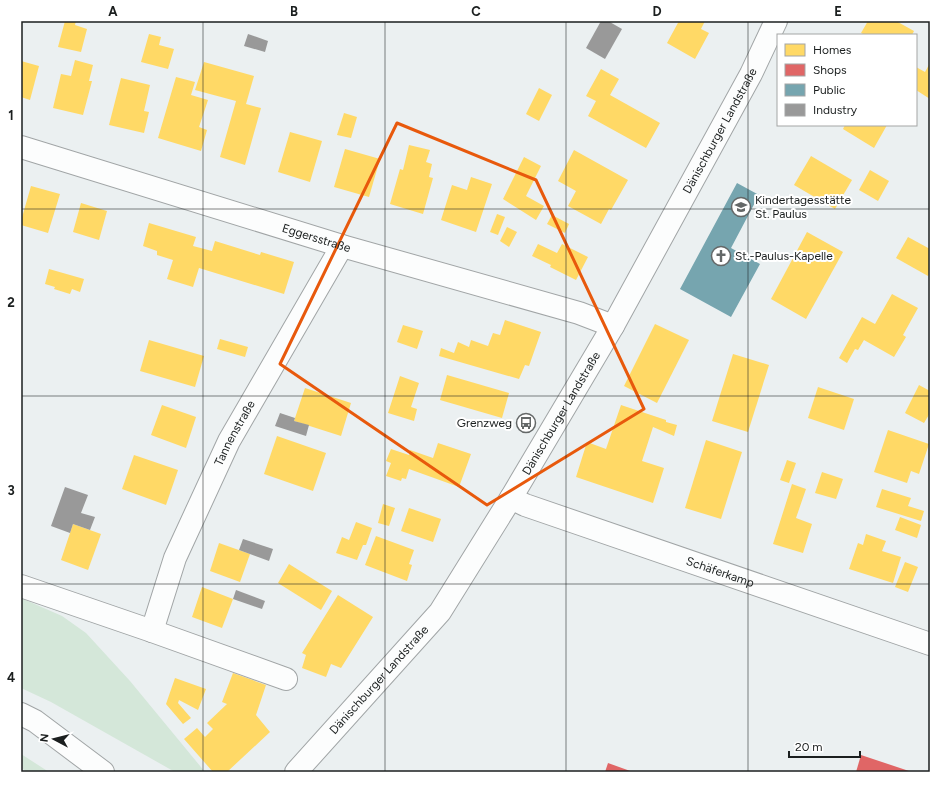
<svg xmlns="http://www.w3.org/2000/svg" width="951" height="793" viewBox="0 0 951 793" font-family="Figtree,sans-serif">
  <style>
    .green { fill: #d4e7d9 }
    .homes { fill: #ffd966 }
    .shops { fill: #e06666 }
    .public { fill: #76a5af }
    .industry { fill: #999 }
    .lines { fill: none; stroke-linecap: round; stroke-linejoin: round }
    .minor-casing { stroke: #a1a5a6; stroke-width: 24 }
    .tertiary-casing { stroke: #a1a5a6; stroke-width: 24 }
    .motorway-casing { stroke: #a1a5a6; stroke-width: 24 }
    .minor { stroke: #fcfdfd; stroke-width: 22 }
    .tertiary { stroke: #fcfdfd; stroke-width: 22 }
    .motorway { stroke: #fcfdfd; stroke-width: 22 }
    .marked { fill: none; stroke: #e8590c; stroke-width: 3; stroke-linejoin: round }
    .grid { fill: none; stroke: #1b1f1f; stroke-width: 1; stroke-opacity: 0.55 }
    .labels { text-anchor: middle; dominant-baseline: central; stroke-width: 4; stroke-linejoin: round; paint-order: stroke }
    .street-label { font-size: 12px; fill: #1b1f1f; stroke: #fff }
    .poi-label { font-size: 12px; fill: #1b1f1f; stroke: #fff; text-anchor: start }
    .neatline { fill: none; stroke: #1b1f1f; stroke-width: 1.5 }
    .grid-label { font-size: 13px; text-anchor: middle; font-weight: bold; fill: #1b1f1f }
  </style>
  <rect width="100%" height="100%" fill="#ebf0f1"/>
  <g class="green">
    <polygon points="21,598 62,616 86,633 130,681 205,772 175,772 51,702 21,688"/>
    <polygon points="21,754 49,772 28,772 21,768"/>
  </g>
  <g class="homes">
    <polygon points="65,21 76,21 75,25 87,29 81,52 58,47"/>
    <polygon points="679,21 705,21 701,29 709,33 695,59 667,43"/>
    <polygon points="868,21 896,21 914,31 912,35 865,35 861,33"/>
    <polygon points="149,34 161,37 159,45 174,49 168,69 141,62"/>
    <polygon points="75,60 93,65 89,81 92,81 83,115 53,108 61,74 71,76"/>
    <polygon points="21,61 39,66 30,100 21,97"/>
    <polygon points="204,62 254,76 246,104 261,108 245,165 220,157 236,101 195,90"/>
    <polygon points="930,63 930,99 916,90 916,67 925,72"/>
    <polygon points="601,69 619,79 610,95 660,123 646,148 588,116 596,101 586,96"/>
    <polygon points="176,77 195,82 191,95 208,100 199,127 207,130 201,151 158,138"/>
    <polygon points="121,78 150,85 144,111 149,112 144,133 109,125"/>
    <polygon points="539,88 552,95 539,121 526,114"/>
    <polygon points="344,113 357,117 351,138 337,135"/>
    <polygon points="845,125 887,125 874,148 843,129"/>
    <polygon points="290,132 322,141 310,182 278,172"/>
    <polygon points="409,145 430,150 426,162 432,164 429,177 433,178 423,214 390,204 400,169 403,170"/>
    <polygon points="345,149 380,159 369,197 334,187"/>
    <polygon points="574,150 628,180 611,210 609,209 601,224 568,206 576,191 558,181"/>
    <polygon points="811,156 852,180 835,209 794,185"/>
    <polygon points="524,157 541,166 526,196 544,206 536,220 503,199"/>
    <polygon points="870,170 889,181 878,201 859,190"/>
    <polygon points="471,177 492,184 476,232 441,220 452,185 467,190"/>
    <polygon points="31,186 60,194 48,233 21,225 21,221"/>
    <polygon points="81,203 107,211 99,240 73,232"/>
    <polygon points="497,214 505,217 498,235 490,232"/>
    <polygon points="552,215 569,224 565,233 547,224"/>
    <polygon points="149,223 196,237 193,246 212,251 215,241 260,255 261,252 294,262 284,294 199,268 193,287 167,279 173,260 157,255 157,251 143,246"/>
    <polygon points="507,227 517,232 509,247 500,241"/>
    <polygon points="807,232 843,252 806,319 771,299"/>
    <polygon points="908,237 930,249 930,273 928,276 896,258"/>
    <polygon points="538,244 557,253 562,244 588,257 576,280 550,267 551,265 532,256"/>
    <polygon points="49,269 84,279 80,292 72,289 70,294 54,289 55,287 45,284"/>
    <polygon points="892,294 918,308 903,335 906,337 894,357 864,340 858,350 855,349 847,363 839,358 862,317 875,324"/>
    <polygon points="505,320 541,332 529,366 525,365 519,379 439,356 441,348 454,353 458,342 469,347 471,340 488,346 493,333 500,335"/>
    <polygon points="655,324 689,340 657,403 624,386"/>
    <polygon points="403,325 423,331 417,349 397,342"/>
    <polygon points="220,339 248,347 245,357 217,349"/>
    <polygon points="149,340 204,356 195,387 140,371"/>
    <polygon points="733,354 769,365 748,432 712,421"/>
    <polygon points="447,375 509,393 502,418 440,400"/>
    <polygon points="400,376 419,383 411,407 417,409 414,421 388,413"/>
    <polygon points="919,385 930,391 930,413 924,423 905,413"/>
    <polygon points="818,387 854,399 844,430 808,418"/>
    <polygon points="305,388 351,403 341,436 294,421"/>
    <polygon points="162,405 196,417 186,448 151,435"/>
    <polygon points="621,405 666,420 666,422 677,425 674,436 653,427 642,461 664,468 653,503 576,477 587,442 606,449"/>
    <polygon points="888,430 929,444 919,474 911,471 907,483 874,472"/>
    <polygon points="277,436 326,453 313,491 264,474"/>
    <polygon points="706,440 742,452 721,519 685,508"/>
    <polygon points="438,443 471,454 459,487 409,469 406,479 402,478 401,481 386,476 391,463 386,461 391,449 409,455 410,450 433,458"/>
    <polygon points="134,455 178,470 166,505 122,489"/>
    <polygon points="787,460 796,463 789,483 780,480"/>
    <polygon points="822,472 843,479 836,499 815,493"/>
    <polygon points="792,484 806,489 796,518 812,524 803,553 773,544"/>
    <polygon points="882,489 911,498 908,506 924,511 921,521 876,507"/>
    <polygon points="383,504 395,508 389,526 378,523"/>
    <polygon points="409,508 441,519 433,542 401,531"/>
    <polygon points="900,517 921,525 917,538 895,530"/>
    <polygon points="356,522 372,528 366,545 363,545 357,560 336,553 342,537 349,540"/>
    <polygon points="73,524 101,534 88,570 61,560"/>
    <polygon points="866,534 886,541 882,551 901,557 893,583 849,569 858,543 863,545"/>
    <polygon points="376,536 414,550 409,564 412,565 407,581 365,565"/>
    <polygon points="219,543 250,554 240,582 210,571"/>
    <polygon points="905,562 918,567 908,592 895,587"/>
    <polygon points="289,564 332,591 321,610 278,583"/>
    <polygon points="202,587 233,599 222,628 192,617"/>
    <polygon points="338,595 373,617 341,668 331,664 326,677 302,668 306,655 302,653"/>
    <polygon points="233,673 266,685 256,715 270,732 227,772 213,772 184,739 197,728 205,737 213,729 207,723 227,704 222,702"/>
    <polygon points="175,678 206,689 198,710 179,700 178,703 191,718 183,724 166,704"/>
  </g>
  <g class="shops">
    <polygon points="861,755 912,772 856,772"/>
    <polygon points="608,763 633,772 605,772"/>
  </g>
  <polygon class="public" points="737,183 759,195 731,248 760,264 731,317 680,289"/>
  <g class="industry">
    <polygon points="601,21 608,21 622,29 605,59 586,48"/>
    <polygon points="248,34 268,41 265,52 244,46"/>
    <polygon points="280,413 295,418 294,421 309,425 306,436 275,426"/>
    <polygon points="65,487 88,495 81,513 95,517 90,530 73,524 70,533 51,526"/>
    <polygon points="243,539 273,549 269,561 239,550"/>
    <polygon points="236,590 265,601 262,609 233,599"/>
  </g>
  <g class="lines">
    <g class="minor-casing">
      <g id="minor">
        <path id="s1" d="M21 147 342 246 579 313 613 326"/>
        <path id="s2" d="M511 498 525 505 930 644"/>
        <polyline points="21,586 152,631 286,679"/>
        <path id="s3" d="M152 631 175 558 229 441 342 246"/>
      </g>
    </g>
    <g class="tertiary-casing">
      <g id="tertiary">
        <path id="s4" d="M296 772 440 612 511 498 613 326 751 74 776 21"/>
      </g>
    </g>
    <g class="motorway-casing">
      <polyline id="motorway" points="21,714 35,721 103,772"/>
    </g>
    <use href="#minor" class="minor"/>
    <use href="#tertiary" class="tertiary"/>
    <use href="#motorway" class="motorway"/>
  </g>
  <path class="marked" d="M397 123 536 180 644 409 487 505 280 364Z"/>
  <path class="grid" d="M203 21V772M385 21V772M566 21V772M748 21V772M21 209H930M21 396H930M21 584H930"/>
  <defs>
    <g id="school-ring" transform="scale(1)"><circle r="9.5" fill="#fff" stroke="#646868" stroke-width="1.5"/><path d="M0-5L7-2L0 1L-7-2ZM-4 1L0 2.5L4 1V4Q0 6-4 4Z" fill="#646868"/></g>
    <g id="church-ring" transform="scale(1)"><circle r="9.5" fill="#fff" stroke="#646868" stroke-width="1.5"/><path d="M-1.2-6h2.4v3.5h3.3v2.4h-3.3V6h-2.4V-.1h-3.3v-2.4h3.3Z" fill="#646868"/></g>
    <g id="bus-ring" transform="scale(1)"><circle r="9.5" fill="#fff" stroke="#646868" stroke-width="1.5"/><path d="M-5-6H5V4H4V6H2V4H-2V6H-4V4H-5ZM-3.5-4V0h7V-4ZM-3.5 1.2v1.5H-2V1.2ZM2 1.2v1.5H3.5V1.2Z" fill="#646868"/></g>
  </defs>
  <g fill-rule="evenodd">
    <use href="#school-ring" x="741" y="207"/>
    <use href="#church-ring" x="721" y="256"/>
    <use href="#bus-ring" x="526" y="423"/>
  </g>
  <g class="labels">
    <g class="street-label">
      <text stroke="none"><textPath href="#s4" startOffset="772">Dänischburger Landstraße</textPath></text>
      <text stroke="none"><textPath href="#s1" startOffset="309">Eggersstraße</textPath></text>
      <text stroke="none"><textPath href="#s4" startOffset="448">Dänischburger Landstraße</textPath></text>
      <text stroke="none"><textPath href="#s3" startOffset="215">Tannenstraße</textPath></text>
      <text stroke="none"><textPath href="#s2" startOffset="222">Schäferkamp</textPath></text>
      <text stroke="none"><textPath href="#s4" startOffset="124">Dänischburger Landstraße</textPath></text>
    </g>
    <g class="poi-label">
      <text x="755" y="200">Kindertagesstätte<tspan x="755" dy="14">St. Paulus</tspan></text>
      <text x="735" y="256">St.-Paulus-Kapelle</text>
      <text x="512" y="423" text-anchor="end">Grenzweg</text>
    </g>
  </g>
  <rect width="951" height="793" fill="none" stroke="#ffffff" stroke-width="44"/>
  <rect x="777" y="34" width="140" height="92" fill="#ffffff" stroke="#a4a5a5"/>
  <rect x="785" y="44" width="20" height="12" fill="#ffd966" stroke="#a4a5a5"/>
  <text x="813" y="54" font-size="12" fill="#1b1f1f">Homes</text>
  <rect x="785" y="64" width="20" height="12" fill="#e06666" stroke="#a4a5a5"/>
  <text x="813" y="74" font-size="12" fill="#1b1f1f">Shops</text>
  <rect x="785" y="84" width="20" height="12" fill="#76a5af" stroke="#a4a5a5"/>
  <text x="813" y="94" font-size="12" fill="#1b1f1f">Public</text>
  <rect x="785" y="104" width="20" height="12" fill="#999999" stroke="#a4a5a5"/>
  <text x="813" y="114" font-size="12" fill="#1b1f1f">Industry</text>
  <g transform="translate(54 739) rotate(277)" stroke="#ffffff" stroke-width="3" paint-order="stroke">
  <path d="M0-3L7 15L0 10L-7 15Z" fill="#1b1f1f"/>
  <text y="-6" font-size="11" font-weight="bold" text-anchor="middle" fill="#1b1f1f">N</text>
  </g>
  <path d="M789 751v6h71v-6" fill="none" stroke="#1b1f1f" stroke-width="2"/>
  <text x="795" y="751" font-size="12" fill="#1b1f1f" stroke="#ffffff" stroke-width="3" paint-order="stroke">20 m</text>
  <rect x="22" y="22" width="907" height="749" class="neatline"/>
  <g class="grid-label">
    <text x="113" y="16">A</text>
    <text x="294" y="16">B</text>
    <text x="476" y="16">C</text>
    <text x="657" y="16">D</text>
    <text x="838" y="16">E</text>
    <text x="11" y="120">1</text>
    <text x="11" y="307">2</text>
    <text x="11" y="495">3</text>
    <text x="11" y="682">4</text>
  </g>
</svg>
